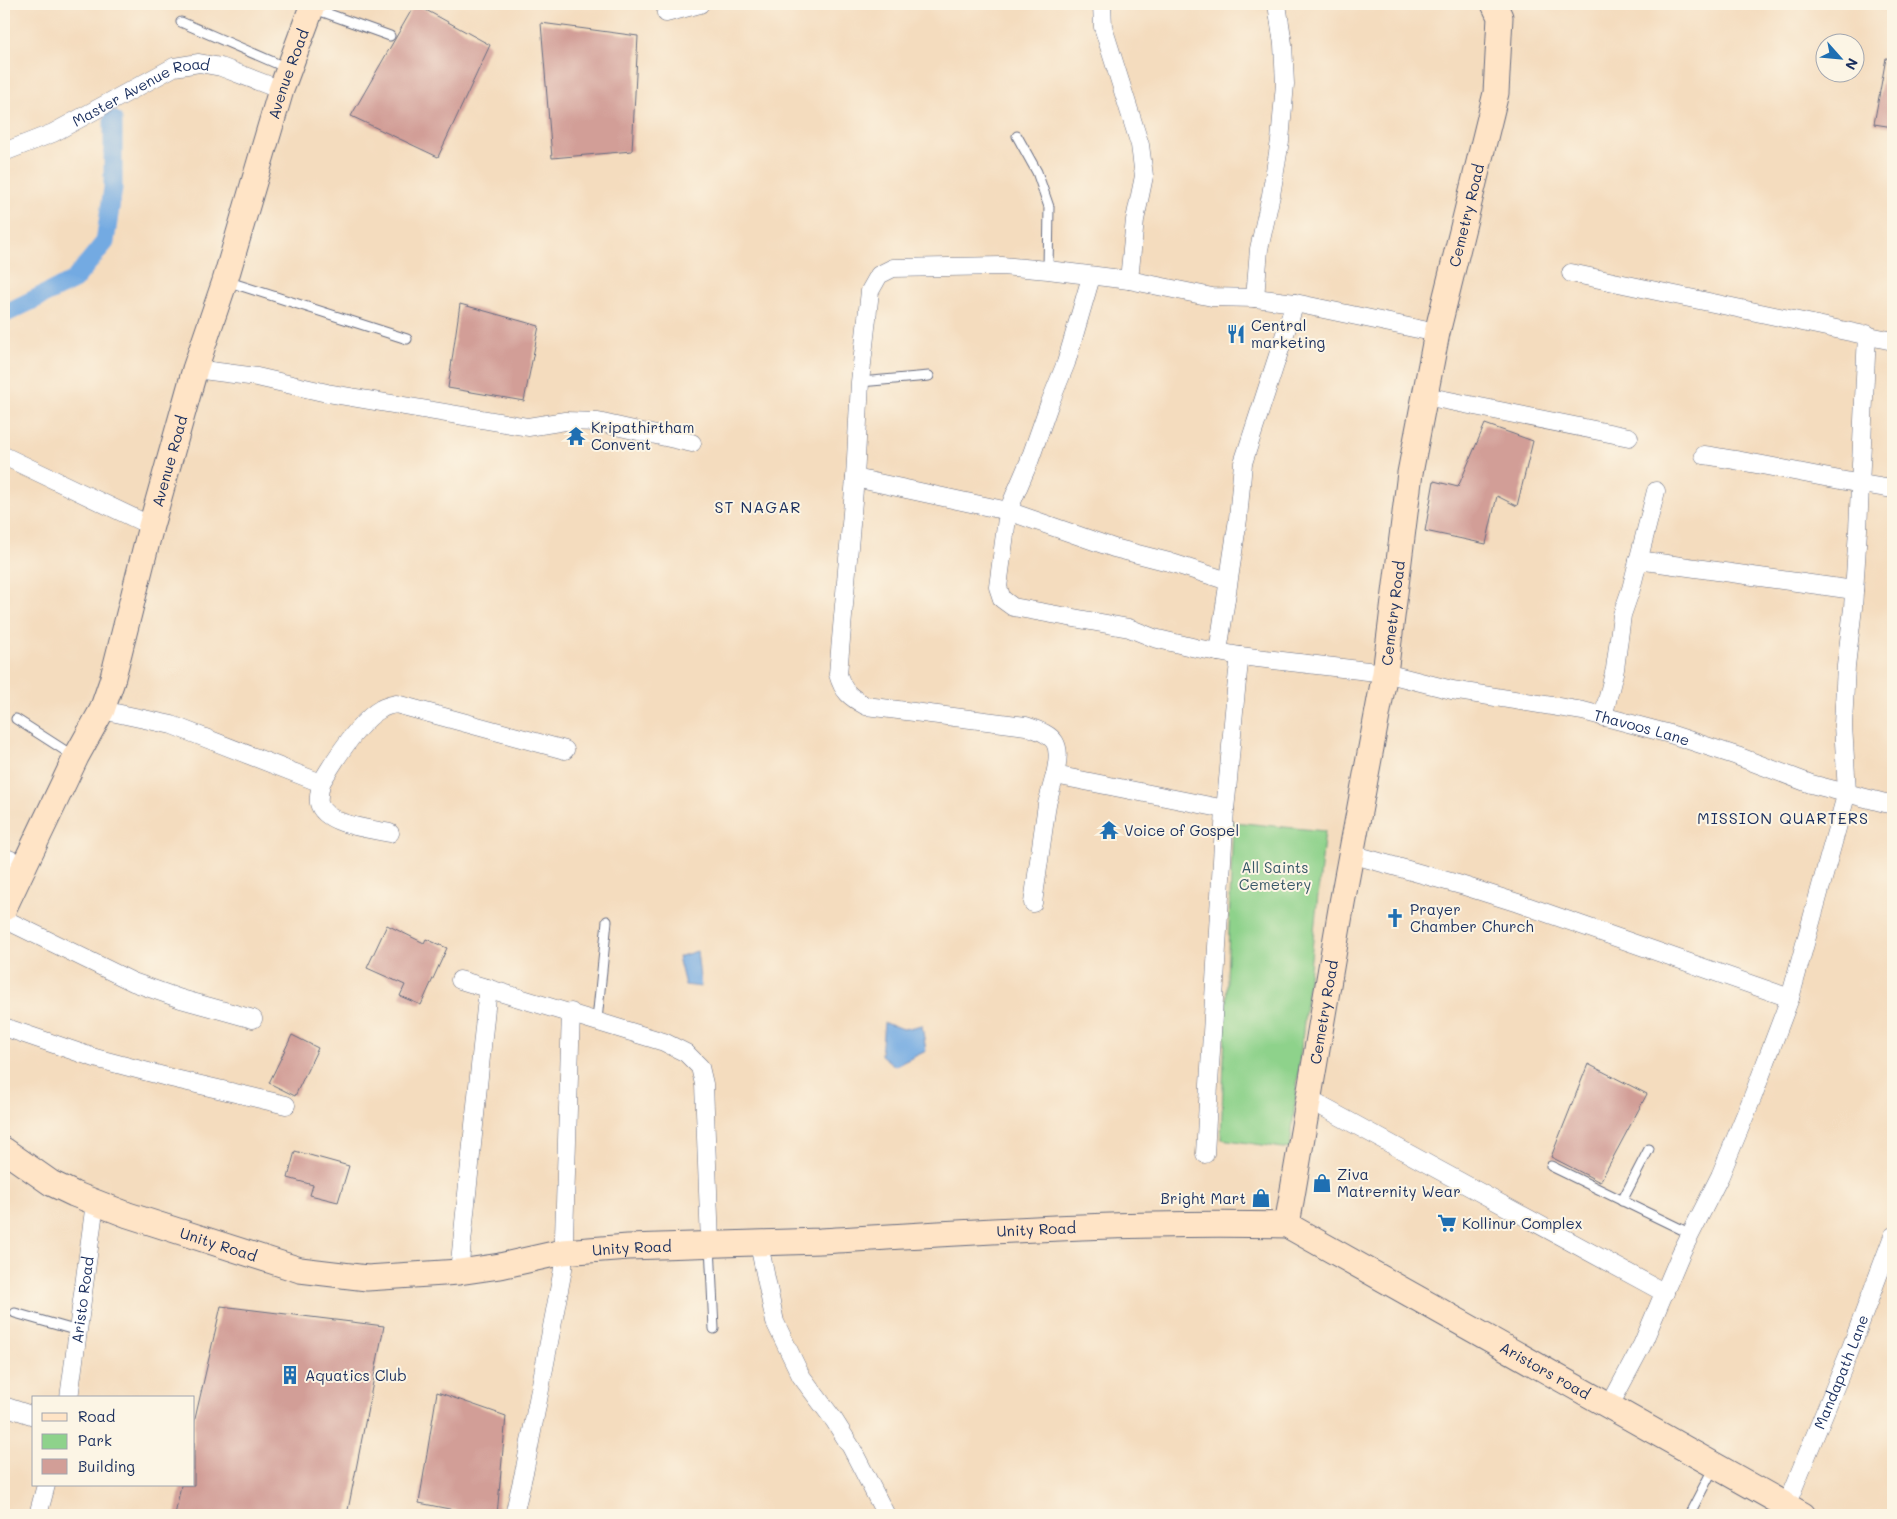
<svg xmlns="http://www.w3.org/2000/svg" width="1897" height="1519" viewBox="0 0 1897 1519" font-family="Mali,sans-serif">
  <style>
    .green { fill: #8ed28b; stroke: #548074 }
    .water { fill: #73aae2; stroke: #476ca0 }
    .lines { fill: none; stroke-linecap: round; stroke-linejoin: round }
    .canal { stroke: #73aae2; stroke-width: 19 }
    .building { fill: #d29e97 }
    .lane-casing { stroke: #676c80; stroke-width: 11 }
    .street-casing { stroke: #676c80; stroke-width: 19 }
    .secondary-casing { stroke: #676c80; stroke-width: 27 }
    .lane { stroke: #fff; stroke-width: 9 }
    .street { stroke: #fff; stroke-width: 18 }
    .secondary { stroke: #ffe4c6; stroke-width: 25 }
    .labels { text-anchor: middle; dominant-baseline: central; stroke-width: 4; stroke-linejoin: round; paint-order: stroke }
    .street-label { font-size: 15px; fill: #1b2f5e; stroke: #fcf5e5 }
    .poi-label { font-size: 15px; fill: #1b2f5e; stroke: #fcf5e5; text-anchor: start }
    .park-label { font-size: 15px; fill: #385869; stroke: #fcf5e5 }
    .neighbourhood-label { font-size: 16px; letter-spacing: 1px; fill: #1b2f5e; stroke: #fcf5e5 }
  </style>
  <rect width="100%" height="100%" fill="#fcf5e5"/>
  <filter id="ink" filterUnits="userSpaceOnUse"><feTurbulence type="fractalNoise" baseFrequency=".02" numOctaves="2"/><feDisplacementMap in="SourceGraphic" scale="10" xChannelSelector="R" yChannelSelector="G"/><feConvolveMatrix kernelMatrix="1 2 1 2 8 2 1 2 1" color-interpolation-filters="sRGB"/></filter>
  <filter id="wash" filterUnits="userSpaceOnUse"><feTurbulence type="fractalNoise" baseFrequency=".0096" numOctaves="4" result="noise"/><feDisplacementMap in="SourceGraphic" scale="20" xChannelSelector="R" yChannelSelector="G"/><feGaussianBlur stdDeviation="1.12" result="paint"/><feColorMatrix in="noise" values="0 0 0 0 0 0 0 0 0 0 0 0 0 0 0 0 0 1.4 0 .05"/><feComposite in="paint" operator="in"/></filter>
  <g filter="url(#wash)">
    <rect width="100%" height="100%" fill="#f4dcbe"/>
    <polygon class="green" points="1233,822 1325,831 1290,1149 1221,1139"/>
    <g class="water">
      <polygon points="697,951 701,987 685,985 678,957"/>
      <polygon points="884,1023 904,1029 922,1025 926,1051 895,1066 881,1055"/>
    </g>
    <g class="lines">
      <polyline class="canal" points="4,314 74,280 105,242 113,188 113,120"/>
    </g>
    <g id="blocks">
      <g class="building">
        <polygon points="415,4 490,45 438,157 351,116"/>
        <polygon points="541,23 638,36 632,151 552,158"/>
        <polygon points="1886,58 1893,59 1893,127 1874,124"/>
        <polygon points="460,304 539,326 524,401 448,388"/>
        <polygon points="1485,424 1533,441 1517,506 1497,496 1486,544 1425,531 1434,481 1458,487"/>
        <polygon points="387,925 424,943 426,939 447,948 421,1005 400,996 405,985 367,968"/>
        <polygon points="292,1035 318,1048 295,1096 269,1083"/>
        <polygon points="1588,1064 1647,1094 1600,1182 1551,1157"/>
        <polygon points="295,1151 349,1166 338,1202 310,1195 313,1185 288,1178"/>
        <polygon points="221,1306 384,1326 347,1515 175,1515 181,1485 194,1485 194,1423"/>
        <polygon points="437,1392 506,1416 497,1515 480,1515 419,1503"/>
      </g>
    </g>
  </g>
  <g filter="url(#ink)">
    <use href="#blocks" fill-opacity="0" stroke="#676c80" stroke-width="1"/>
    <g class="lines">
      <g class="lane-casing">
        <g id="lane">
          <polyline points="312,8 390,36"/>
          <polyline points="181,22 287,68"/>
          <polyline points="1017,136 1037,172 1049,207 1048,270"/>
          <polyline points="226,281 407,339"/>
          <polyline points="860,382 929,376"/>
          <polyline points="16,719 75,757"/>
          <polyline points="597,1020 607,921"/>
          <polyline points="1551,1166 1691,1234"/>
          <polyline points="1622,1201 1649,1149"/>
          <polyline points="710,1245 714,1329"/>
          <polyline points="15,1313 78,1331"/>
          <polyline points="1689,1515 1714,1467"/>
        </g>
      </g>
      <g class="street-casing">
        <g id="street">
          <polyline points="1102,4 1103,27 1140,145 1144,176 1135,220 1129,280"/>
          <polyline points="666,13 700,4"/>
          <path id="s1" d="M4 152 53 133 174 67 199 63 221 67 281 90"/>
          <polyline points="1571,273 1893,341"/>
          <polyline points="1091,277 1066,363 1049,405 1029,462 1008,511 1114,548 1169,562 1228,581"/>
          <polyline points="1255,298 1259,249 1271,195 1280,141 1285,84 1283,44 1277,4"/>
          <polyline points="195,369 257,377 327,393 528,427 565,421 598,422 692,443"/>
          <polyline points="1425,396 1629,437"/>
          <path d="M1704 455C1767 464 1830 480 1893 489"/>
          <polyline points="4,456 151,526"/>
          <polyline points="855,478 1008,511 998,587 1002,599 1013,607 1129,628 1154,638 1196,648 1240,656"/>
          <polyline points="1638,560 1854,590"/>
          <polyline points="1218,652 1238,519 1243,463 1295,303"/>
          <path d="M102 710 172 725 321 783C320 789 318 798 319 803 324 825 372 829 390 833"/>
          <polyline points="1603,717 1615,669 1622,615 1631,589 1656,491"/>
          <path d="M1055 775C1062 743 1057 736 1026 726L866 706C850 697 843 692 838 674L855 478 860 382 870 291 879 275 893 268 1002 266 1048 270 1129 280 1212 297 1255 298 1295 303 1437 333"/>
          <path d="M321 783C334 761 359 721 381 709 386 706 391 705 396 704L565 750"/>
          <polyline points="1351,854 1461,885 1518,903 1790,998"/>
          <polyline points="4,857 23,865"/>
          <path id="s2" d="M1033 903 1047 804 1055 775 1225 809C1231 758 1233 707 1240 656L1385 673 1452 690 1583 711 1670 734 1737 756 1811 784 1893 805"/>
          <polyline points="4,919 133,982 181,999 253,1019"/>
          <polyline points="460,980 664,1042 686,1053 700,1067 704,1084 710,1244"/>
          <polyline points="4,1027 95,1058 171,1078 286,1105"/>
          <polyline points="1310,1100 1665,1293"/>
          <polyline points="1205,1154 1225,809"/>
          <polyline points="759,1244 775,1322 801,1376 834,1420 851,1447 886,1515"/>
          <polyline points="459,1272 488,988"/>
          <path id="s3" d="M69 1398 95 1203"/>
          <polyline points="4,1406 34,1416"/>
          <polyline points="1609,1407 1642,1345 1681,1253 1720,1176 1753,1096 1790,998 1847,792 1843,725 1846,666 1853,608 1858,530 1867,334"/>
          <path id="s4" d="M1786 1506 1849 1353 1893 1236"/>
          <polyline points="38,1515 46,1485"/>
          <polyline points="514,1515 525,1468 563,1269 571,1012"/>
        </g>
      </g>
      <g class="secondary-casing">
        <g id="secondary">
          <path id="s5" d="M4 908 76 757 102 710 112 681 151 526 195 369 225 281 281 90 313 4"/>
          <path id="s6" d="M4 1150 51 1183 74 1194 128 1215 300 1270 367 1278 459 1272 500 1266 563 1252 628 1247 820 1241C976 1232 1131 1221 1287 1225L1803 1515"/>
          <path id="s7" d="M1287 1225 1342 903 1385 673 1410 473 1437 333 1496 93 1500 17 1494 4"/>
        </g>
      </g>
      <use href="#lane" class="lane"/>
      <use href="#street" class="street"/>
      <use href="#secondary" class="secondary"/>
    </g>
  </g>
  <defs>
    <g id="restaurant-bare" transform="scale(1.5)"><path d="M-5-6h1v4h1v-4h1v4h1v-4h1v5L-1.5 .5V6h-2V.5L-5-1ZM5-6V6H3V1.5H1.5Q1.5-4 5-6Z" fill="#1f6fb2" stroke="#fcf5e5" stroke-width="2.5" paint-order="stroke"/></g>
    <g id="temple-bare" transform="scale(1.5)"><path d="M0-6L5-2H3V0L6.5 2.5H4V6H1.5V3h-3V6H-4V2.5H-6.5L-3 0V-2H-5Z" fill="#1f6fb2" stroke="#fcf5e5" stroke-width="2.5" paint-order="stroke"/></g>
    <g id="church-bare" transform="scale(1.5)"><path d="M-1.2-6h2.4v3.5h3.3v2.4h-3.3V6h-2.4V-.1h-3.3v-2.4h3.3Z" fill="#1f6fb2" stroke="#fcf5e5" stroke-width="2.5" paint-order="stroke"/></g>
    <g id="shop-bare" transform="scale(1.5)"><path d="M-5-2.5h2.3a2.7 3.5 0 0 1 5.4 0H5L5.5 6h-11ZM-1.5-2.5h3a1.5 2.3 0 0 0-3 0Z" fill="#1f6fb2" stroke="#fcf5e5" stroke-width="2.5" paint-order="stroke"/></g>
    <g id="supermarket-bare" transform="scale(1.5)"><path d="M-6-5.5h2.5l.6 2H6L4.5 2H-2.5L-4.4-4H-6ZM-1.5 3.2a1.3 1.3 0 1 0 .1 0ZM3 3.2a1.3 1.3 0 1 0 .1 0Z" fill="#1f6fb2" stroke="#fcf5e5" stroke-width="2.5" paint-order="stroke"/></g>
    <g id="building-bare" transform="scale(1.5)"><path d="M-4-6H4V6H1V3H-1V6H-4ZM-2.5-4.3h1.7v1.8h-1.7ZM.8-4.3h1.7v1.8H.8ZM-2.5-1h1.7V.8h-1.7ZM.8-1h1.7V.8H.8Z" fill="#1f6fb2" stroke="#fcf5e5" stroke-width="2.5" paint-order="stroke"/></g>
  </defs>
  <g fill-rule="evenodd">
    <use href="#restaurant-bare" x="1236" y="334"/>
    <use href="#temple-bare" x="576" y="436"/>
    <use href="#temple-bare" x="1109" y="830"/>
    <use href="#church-bare" x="1395" y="918"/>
    <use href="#shop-bare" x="1322" y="1183"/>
    <use href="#shop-bare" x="1261" y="1198"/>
    <use href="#supermarket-bare" x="1447" y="1223"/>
    <use href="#building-bare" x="290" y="1375"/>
  </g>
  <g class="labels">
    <g class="street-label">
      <text stroke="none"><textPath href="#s5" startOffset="884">Avenue Road</textPath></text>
      <text stroke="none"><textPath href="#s1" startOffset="151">Master Avenue Road</textPath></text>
      <text stroke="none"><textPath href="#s7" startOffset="1026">Cemetry Road</textPath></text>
      <text stroke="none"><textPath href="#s5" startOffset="479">Avenue Road</textPath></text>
      <text stroke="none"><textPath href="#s7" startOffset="621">Cemetry Road</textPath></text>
      <text stroke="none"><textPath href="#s2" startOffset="866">Thavoos Lane</textPath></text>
      <text stroke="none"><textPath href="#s7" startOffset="216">Cemetry Road</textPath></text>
      <text stroke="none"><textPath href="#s6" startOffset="1061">Unity Road</textPath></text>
      <text stroke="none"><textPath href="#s6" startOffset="236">Unity Road</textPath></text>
      <text stroke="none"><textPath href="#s6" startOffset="656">Unity Road</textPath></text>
      <text stroke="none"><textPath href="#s3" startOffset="99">Aristo Road</textPath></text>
      <text stroke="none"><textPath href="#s6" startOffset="1608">Aristors road</textPath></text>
      <text stroke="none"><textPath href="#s4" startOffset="145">Mandapath Lane</textPath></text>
    </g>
    <g class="poi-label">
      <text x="1251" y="325">Central<tspan x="1251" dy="17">marketing</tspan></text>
      <text x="591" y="427">Kripathirtham<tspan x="591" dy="17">Convent</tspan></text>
      <text x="1124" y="830">Voice of Gospel</text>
      <text x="1410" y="909">Prayer<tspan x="1410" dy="17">Chamber Church</tspan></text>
      <text x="1337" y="1174">Ziva<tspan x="1337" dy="17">Matrernity Wear</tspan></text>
      <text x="1246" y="1198" text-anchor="end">Bright Mart</text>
      <text x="1462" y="1223">Kollinur Complex</text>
      <text x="305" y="1375">Aquatics Club</text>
    </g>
    <g class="park-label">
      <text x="1275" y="867">All Saints<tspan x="1275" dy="17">Cemetery</tspan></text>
    </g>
    <g class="neighbourhood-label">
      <text x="758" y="506">ST NAGAR</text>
      <text x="1783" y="817">MISSION QUARTERS</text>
    </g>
  </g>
  <rect width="1897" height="1519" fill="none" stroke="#fcf5e5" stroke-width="20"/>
  <rect x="32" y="1396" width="162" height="90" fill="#fcf5e5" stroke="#a2a6af"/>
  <rect x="42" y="1413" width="25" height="8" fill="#ffe4c6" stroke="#a2a6af"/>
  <text x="78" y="1422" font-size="15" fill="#1b2f5e">Road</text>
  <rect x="42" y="1434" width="25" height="15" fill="#8ed28b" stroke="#a2a6af"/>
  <text x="78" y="1446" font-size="15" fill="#1b2f5e">Park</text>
  <rect x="42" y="1459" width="25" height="15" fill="#d29e97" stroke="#a2a6af"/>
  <text x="78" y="1472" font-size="15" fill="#1b2f5e">Building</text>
  <g transform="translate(1840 58) rotate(117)"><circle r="24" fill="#fcf5e5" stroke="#a2a6af"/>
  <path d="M0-4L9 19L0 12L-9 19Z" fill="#1f6fb2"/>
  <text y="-8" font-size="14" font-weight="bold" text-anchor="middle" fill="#1b2f5e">N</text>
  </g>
</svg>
